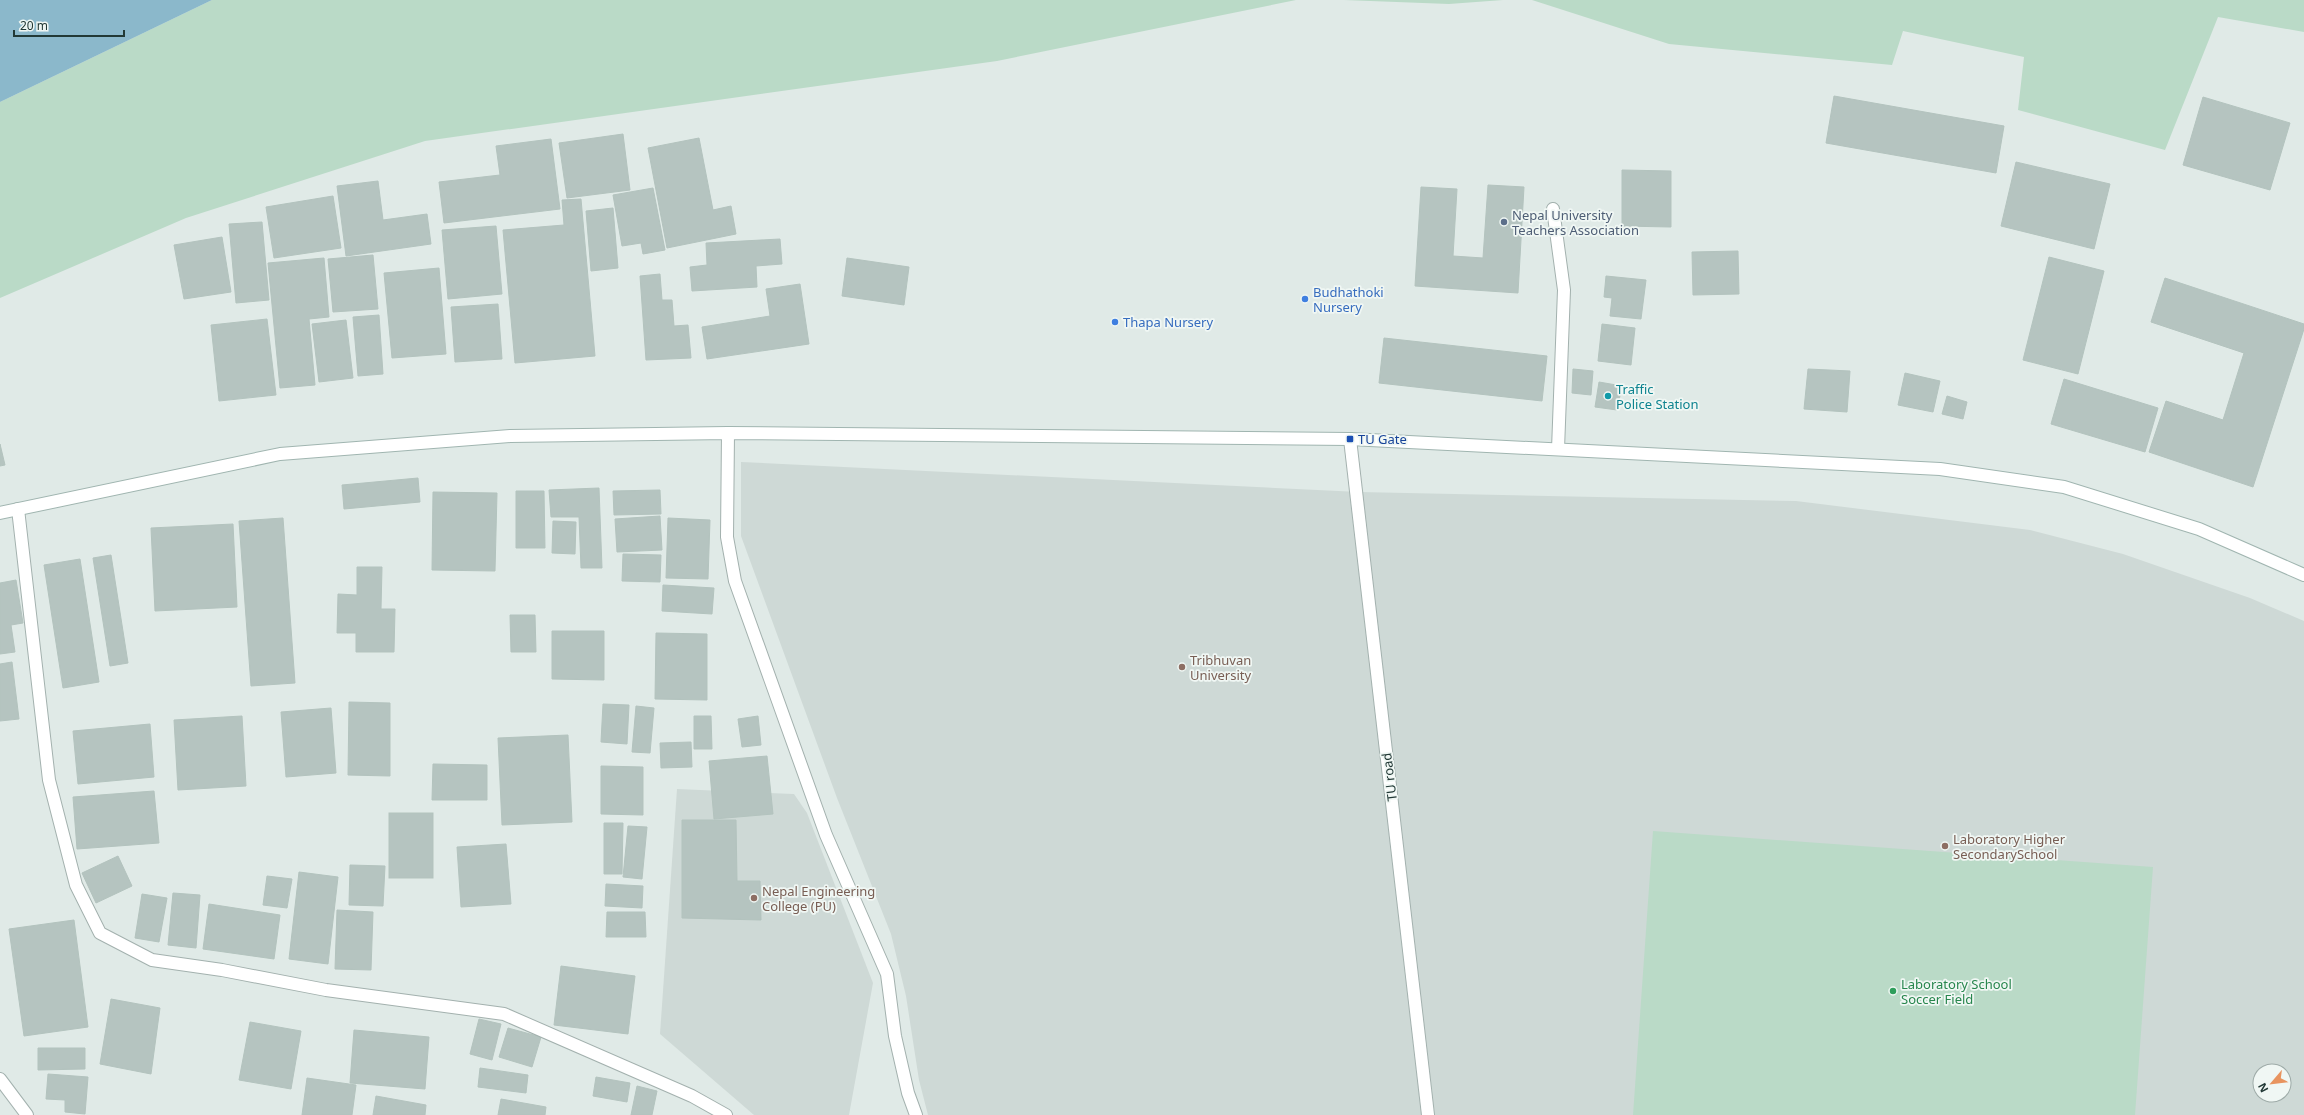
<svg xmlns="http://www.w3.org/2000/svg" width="2304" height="1115" viewBox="0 0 2304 1115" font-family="'Noto Sans',sans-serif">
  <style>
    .built { fill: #ced9d6; fill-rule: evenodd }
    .green { fill: #badac7 }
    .water { fill: #8bb8cb }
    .building { fill: #b5c4c0; stroke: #b3c3be }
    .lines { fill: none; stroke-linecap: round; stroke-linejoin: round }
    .minor-casing { stroke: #a3b1ae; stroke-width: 14 }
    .tertiary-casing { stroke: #a3b1ae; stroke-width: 14 }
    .secondary-casing { stroke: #a0b5b0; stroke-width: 14 }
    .minor { stroke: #fff; stroke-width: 12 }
    .tertiary { stroke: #fff; stroke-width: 12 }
    .secondary { stroke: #fff; stroke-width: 12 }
    .service-dot { fill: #5c6f8a; stroke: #f0f7f4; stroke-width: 1.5 }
    .shop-dot { fill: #3f7fe0; stroke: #f0f7f4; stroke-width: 1.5 }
    .culture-dot { fill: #0f9aa8; stroke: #f0f7f4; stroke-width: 1.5 }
    .transit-dot { fill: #1a4fb4; stroke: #f0f7f4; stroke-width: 1.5 }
    .education-dot { fill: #8d6e63; stroke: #f0f7f4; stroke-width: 1.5 }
    .leisure-dot { fill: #2e9e5b; stroke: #f0f7f4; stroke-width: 1.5 }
    .labels { text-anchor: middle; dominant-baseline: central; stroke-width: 3.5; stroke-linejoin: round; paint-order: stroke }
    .service-label { font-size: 13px; fill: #4e5e75; stroke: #f0f7f4; text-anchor: start }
    .shop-label { font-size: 13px; fill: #366cbe; stroke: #f0f7f4; text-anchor: start }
    .culture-label { font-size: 13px; fill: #0d838f; stroke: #f0f7f4; text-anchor: start }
    .transit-label { font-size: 13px; fill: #164399; stroke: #f0f7f4; text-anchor: start }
    .education-label { font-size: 13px; fill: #785e54; stroke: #f0f7f4; text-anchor: start }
    .street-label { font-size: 13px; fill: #223936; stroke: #f0f7f4 }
    .leisure-label { font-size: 13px; fill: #27864d; stroke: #f0f7f4; text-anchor: start }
  </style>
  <rect width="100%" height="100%" fill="#e0eae7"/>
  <g class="built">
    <path d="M741 462 1359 492 1796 501 2030 530 2123 554 2250 598 2304 621V1115H928L919 1080 906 996 891 934 837 798 741 536ZM2260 1071H2284V1095H2260Z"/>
    <polygon points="677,789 794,794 807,813 873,983 849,1115 754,1115 660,1034"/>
  </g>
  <g class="green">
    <polygon points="212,0 1296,0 997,61 425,141 186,218 0,298 0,102"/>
    <polygon points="1344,0 1503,0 1449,4"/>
    <polygon points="1532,0 2304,0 2304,32 2218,17 2165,150 2018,110 2024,57 1903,31 1892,65 1669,44"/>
    <polygon points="1653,831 2153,867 2135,1115 1633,1115"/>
  </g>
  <polygon class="water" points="0,0 212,0 0,102"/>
  <g class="building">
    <polygon points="1834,96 2004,126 1996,173 1826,143"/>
    <polygon points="2203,97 2290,123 2270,190 2183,165"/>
    <polygon points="623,134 630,190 567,198 559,143"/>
    <polygon points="699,138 713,210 731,206 736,234 667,248 648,148"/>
    <polygon points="551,139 560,209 444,223 439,182 500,175 496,146"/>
    <polygon points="2016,162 2110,184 2094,249 2001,226"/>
    <polygon points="1622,170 1671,171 1671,227 1622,226"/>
    <polygon points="378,181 383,220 427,214 431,244 346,256 337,186"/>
    <polygon points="1488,185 1524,187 1518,293 1415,286 1421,187 1457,189 1453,256 1483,258"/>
    <polygon points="653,188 665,250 643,254 641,243 622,246 613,195"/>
    <polygon points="333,196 341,248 274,258 266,207"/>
    <polygon points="581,199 595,356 515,363 503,230 564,225 562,200"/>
    <polygon points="613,208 618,268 591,271 586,211"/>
    <polygon points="262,222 269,300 236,303 229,224"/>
    <polygon points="496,226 502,294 448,299 442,230"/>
    <polygon points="222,237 231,292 184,299 174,245"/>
    <polygon points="780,239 782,264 756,266 757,287 692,291 690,267 707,265 706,243"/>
    <polygon points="1738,251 1739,294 1693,295 1692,252"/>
    <polygon points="373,255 378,309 333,312 328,259"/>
    <polygon points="2049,257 2104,271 2078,374 2023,360"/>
    <polygon points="324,258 329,317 309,319 315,385 280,388 268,263"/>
    <polygon points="847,258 909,267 904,305 842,296"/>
    <polygon points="439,268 446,354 392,358 384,273"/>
    <polygon points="660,274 662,300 672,300 674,326 688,325 691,358 646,360 640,276"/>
    <polygon points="1606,276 1646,280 1641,319 1610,316 1612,298 1604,297"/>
    <polygon points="2165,278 2304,324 2304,329 2253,487 2149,452 2166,401 2223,420 2244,353 2151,322"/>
    <polygon points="800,284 809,344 707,359 702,327 770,316 766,289"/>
    <polygon points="498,304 502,359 455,362 451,307"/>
    <polygon points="379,315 383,374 358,376 353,317"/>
    <polygon points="267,319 276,395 219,401 211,325"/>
    <polygon points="346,320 353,378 319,382 312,324"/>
    <polygon points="1602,324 1635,328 1631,365 1598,361"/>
    <polygon points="1384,338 1547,356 1542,401 1379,383"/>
    <polygon points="1573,369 1593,371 1591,395 1572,393"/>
    <polygon points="1808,369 1850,371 1847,412 1804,409"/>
    <polygon points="1905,373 1940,381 1933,412 1898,405"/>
    <polygon points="2064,379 2158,408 2145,452 2051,424"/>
    <polygon points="1599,382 1622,386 1617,410 1595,407"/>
    <polygon points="1947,396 1967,402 1963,419 1942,414"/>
    <polygon points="0,444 5,465 0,466"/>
    <polygon points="418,478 420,502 344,509 342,485"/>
    <polygon points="599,488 602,568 581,568 579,517 551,517 549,490"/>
    <polygon points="660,490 661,514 614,515 613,491"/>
    <polygon points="516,491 544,491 545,548 516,548"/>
    <polygon points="433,492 497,493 495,571 432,570"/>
    <polygon points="660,516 662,550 617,552 615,519"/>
    <polygon points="283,518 295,683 251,686 239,521"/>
    <polygon points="668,518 710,520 708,579 666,578"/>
    <polygon points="553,521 576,522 575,554 552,553"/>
    <polygon points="233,524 237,607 155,611 151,528"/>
    <polygon points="623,554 661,555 660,582 622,581"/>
    <polygon points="111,555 128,663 110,666 93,558"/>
    <polygon points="80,559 99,682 63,688 44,565"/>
    <polygon points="357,567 382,567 381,609 395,609 394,652 356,652 356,633 337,633 338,594 357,595"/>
    <polygon points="16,580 23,623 11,625 15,652 0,654 0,583"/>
    <polygon points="663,585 714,588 712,614 662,611"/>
    <polygon points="510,615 535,615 536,652 511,652"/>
    <polygon points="552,631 604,631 604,680 552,679"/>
    <polygon points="656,633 707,634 707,700 655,699"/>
    <polygon points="12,662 19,719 0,721 0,664"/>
    <polygon points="349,702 390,703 390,776 348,775"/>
    <polygon points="603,704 629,705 627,744 601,742"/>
    <polygon points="636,706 654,708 650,753 632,752"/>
    <polygon points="331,708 336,773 286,777 281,712"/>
    <polygon points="242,716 246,786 178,790 174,720"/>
    <polygon points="694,716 711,716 712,749 694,749"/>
    <polygon points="758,716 761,745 742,747 738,719"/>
    <polygon points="150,724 154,777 78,784 73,731"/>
    <polygon points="568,735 572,822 502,825 498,738"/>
    <polygon points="691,742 692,767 661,768 660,743"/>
    <polygon points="767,756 773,814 714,819 709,761"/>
    <polygon points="433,764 487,765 487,800 432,800"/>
    <polygon points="601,766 643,767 643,815 601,814"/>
    <polygon points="154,791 159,843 77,849 73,797"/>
    <rect x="389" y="813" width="44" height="65"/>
    <polygon points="682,820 736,820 737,881 760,881 761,920 682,918"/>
    <polygon points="604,823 623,823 622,874 604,874"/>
    <polygon points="628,826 647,827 642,879 623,877"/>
    <polygon points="506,844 511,904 461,907 457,847"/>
    <polygon points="118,856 132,886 96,903 82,873"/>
    <polygon points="350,865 385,866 383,906 349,905"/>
    <polygon points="299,872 338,877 328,964 289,959"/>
    <polygon points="267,876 292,879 287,908 263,905"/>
    <polygon points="606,884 643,886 642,908 605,906"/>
    <polygon points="173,893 200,895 196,948 168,945"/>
    <polygon points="142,894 167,898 159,942 135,938"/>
    <polygon points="209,904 280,915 274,959 203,949"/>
    <polygon points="337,910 373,912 371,970 335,969"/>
    <polygon points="607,912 645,912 646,937 606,937"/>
    <polygon points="74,920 88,1027 24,1036 9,929"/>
    <polygon points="561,966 635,976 628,1034 554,1025"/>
    <polygon points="111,999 160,1008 151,1074 100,1064"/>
    <polygon points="479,1019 501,1024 492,1060 470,1054"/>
    <polygon points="250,1022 301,1031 291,1089 239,1080"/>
    <polygon points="508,1028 541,1037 532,1067 499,1057"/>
    <polygon points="354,1030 429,1037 425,1089 350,1083"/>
    <polygon points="38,1048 85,1048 85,1069 38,1070"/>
    <polygon points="480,1068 528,1075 526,1093 478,1087"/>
    <polygon points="48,1074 88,1077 85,1114 65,1112 65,1100 46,1099"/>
    <polygon points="596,1077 630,1083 627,1102 593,1096"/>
    <polygon points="307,1078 356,1085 352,1115 302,1115"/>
    <polygon points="637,1086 657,1091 652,1115 631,1115"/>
    <polygon points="376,1096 426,1105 425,1115 373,1115"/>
    <polygon points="501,1099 546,1107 545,1115 498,1115"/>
  </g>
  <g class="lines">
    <g class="minor-casing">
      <g id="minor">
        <polyline points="1553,209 1564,290 1558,449"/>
        <polyline points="728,433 727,537 735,581 826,835 887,974 895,1036 908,1093 916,1115"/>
        <polyline points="18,509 49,780 76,885 100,933 152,960 222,970 326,990 504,1014 692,1096 726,1115"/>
        <polyline points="0,1079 27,1115"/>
      </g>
    </g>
    <g class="tertiary-casing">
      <polyline id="tertiary" points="1350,439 1428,1115"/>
    </g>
    <g class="secondary-casing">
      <polyline id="secondary" points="0,513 280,454 510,436 728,433 1350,439 1940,469 2064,487 2199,529 2304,575"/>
    </g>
    <use href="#minor" class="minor"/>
    <use href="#tertiary" class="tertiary"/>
    <use href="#secondary" class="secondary"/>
  </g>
  <circle class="service-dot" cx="1504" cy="222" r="4"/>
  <g class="shop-dot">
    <circle cx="1305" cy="299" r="4"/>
    <circle cx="1115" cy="322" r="4"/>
  </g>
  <circle class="culture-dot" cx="1608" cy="396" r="4"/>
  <rect class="transit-dot" x="1346" y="435" width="8" height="8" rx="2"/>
  <g class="education-dot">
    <circle cx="1182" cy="667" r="4"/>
    <circle cx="1945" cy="846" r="4"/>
    <circle cx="754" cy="898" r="4"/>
  </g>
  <circle class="leisure-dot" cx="1893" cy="991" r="4"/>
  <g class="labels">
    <g class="service-label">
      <text x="1512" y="215">Nepal University<tspan x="1512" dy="15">Teachers Association</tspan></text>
    </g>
    <g class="shop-label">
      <text x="1313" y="292">Budhathoki<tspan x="1313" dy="15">Nursery</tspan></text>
      <text x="1123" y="322">Thapa Nursery</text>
    </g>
    <g class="culture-label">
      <text x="1616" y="389">Traffic<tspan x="1616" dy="15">Police Station</tspan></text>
    </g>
    <g class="transit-label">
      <text x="1358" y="439">TU Gate</text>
    </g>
    <g class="education-label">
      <text x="1190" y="660">Tribhuvan<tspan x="1190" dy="15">University</tspan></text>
      <text x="1953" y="839">Laboratory Higher<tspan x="1953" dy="15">SecondarySchool</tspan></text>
      <text x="762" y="891">Nepal Engineering<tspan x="762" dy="15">College (PU)</tspan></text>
    </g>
    <g class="street-label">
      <text transform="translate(1389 777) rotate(-97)">TU road</text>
    </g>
    <g class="leisure-label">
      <text x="1901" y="984">Laboratory School<tspan x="1901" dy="15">Soccer Field</tspan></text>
    </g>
  </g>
  <g transform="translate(2272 1083) rotate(242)"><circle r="19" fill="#f0f7f4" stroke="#9eaba8"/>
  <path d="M0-3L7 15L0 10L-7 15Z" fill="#e8945f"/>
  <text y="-6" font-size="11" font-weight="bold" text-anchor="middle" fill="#223936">N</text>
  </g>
  <path d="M14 30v6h110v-6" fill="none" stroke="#223936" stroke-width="2"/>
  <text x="20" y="30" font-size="12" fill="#223936" stroke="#f0f7f4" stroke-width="3" paint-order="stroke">20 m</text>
</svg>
